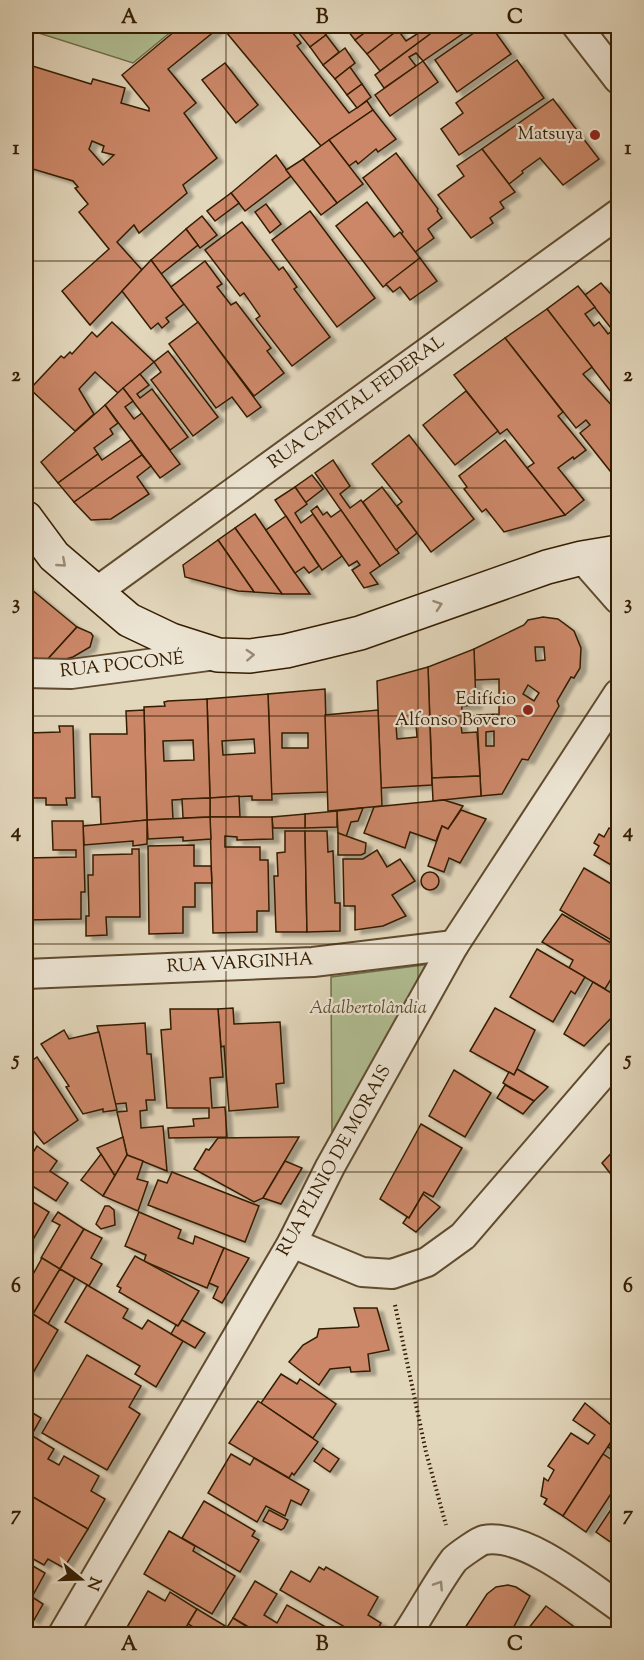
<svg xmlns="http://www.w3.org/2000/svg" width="644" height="1660" viewBox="0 0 644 1660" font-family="'Sorts Mill Goudy',serif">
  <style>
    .green { fill: #b0be92; stroke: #726e49; stroke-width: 1.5 }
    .building { fill: #cb8767; stroke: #341d00; stroke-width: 1.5; fill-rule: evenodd; filter: url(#shadow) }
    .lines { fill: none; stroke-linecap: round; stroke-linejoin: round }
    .street-casing { stroke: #604b2f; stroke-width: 32 }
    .secondary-casing { stroke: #341d00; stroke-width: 36 }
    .path { stroke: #341d00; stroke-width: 4; stroke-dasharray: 1.5 3; stroke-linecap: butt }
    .street { stroke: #ece4d3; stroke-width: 28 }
    .secondary { stroke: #ece4d3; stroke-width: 33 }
    .oneway { stroke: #998a74 }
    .grid { fill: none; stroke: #341d00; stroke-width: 1.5; stroke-opacity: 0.55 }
    .poi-dot { fill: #8f2418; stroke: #ece4d3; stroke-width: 2 }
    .labels { text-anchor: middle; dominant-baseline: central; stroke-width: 4.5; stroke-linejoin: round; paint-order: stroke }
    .poi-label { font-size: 18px; fill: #341d00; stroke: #ece4d3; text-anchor: end }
    .street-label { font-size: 18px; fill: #341d00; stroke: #ece4d3 }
    .park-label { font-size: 18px; font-style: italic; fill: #594d2c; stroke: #ece4d3 }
    .neatline { fill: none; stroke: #341d00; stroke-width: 2 }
    .grid-label { font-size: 20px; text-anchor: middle; font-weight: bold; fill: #341d00 }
  </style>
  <defs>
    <filter id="shadow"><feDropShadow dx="6" dy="4" stdDeviation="1.5" flood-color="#0004"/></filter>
  </defs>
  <rect width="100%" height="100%" fill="#e2d6bb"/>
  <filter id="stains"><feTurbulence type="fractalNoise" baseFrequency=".00333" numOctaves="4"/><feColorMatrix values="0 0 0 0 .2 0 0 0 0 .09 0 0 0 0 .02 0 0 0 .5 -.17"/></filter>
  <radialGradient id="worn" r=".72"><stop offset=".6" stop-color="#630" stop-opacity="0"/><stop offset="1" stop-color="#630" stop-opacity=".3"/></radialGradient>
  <g class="green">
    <polygon points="26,26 178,26 133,63 26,29"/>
    <polygon points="439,963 332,1137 331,977"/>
  </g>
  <g class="building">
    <path d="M181 26H221L168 69 196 103 184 113 217 158 183 185 187 193 139 233 134 225 117 242 142 270 90 325 62 291 109 249 79 212 88 204 75 188 78 187 73 181 26 167V64L91 84 93 79 125 88 121 103 149 111V108L122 75ZM92 141 104 146 102 152 114 155 103 165 89 149Z"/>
    <polygon points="221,26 287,26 301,43 297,46 349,113 367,101 373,110 321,146"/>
    <polygon points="307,26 319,26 326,35 310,47 298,32"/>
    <polygon points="344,26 374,26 355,40"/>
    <polygon points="374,26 404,26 367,54 355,40"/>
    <polygon points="411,26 441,26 380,71 367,54 398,30 406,41 417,34"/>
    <polygon points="441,26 474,26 423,61 416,53 409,57 416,66 384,88 375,75"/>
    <polygon points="484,26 491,26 511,54 457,92 435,60"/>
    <polygon points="326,35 339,52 323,65 310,47"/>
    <polygon points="345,48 355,63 335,79 323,65"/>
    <polygon points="517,60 544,98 459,155 441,129 463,113 456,103"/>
    <polygon points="423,61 438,82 390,116 375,95"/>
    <polygon points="225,63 258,105 236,123 202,80"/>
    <polygon points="350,67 362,84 347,95 335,79"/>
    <polygon points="362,84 371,97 357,108 347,95"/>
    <polygon points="553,99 599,159 563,185 540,158 522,171 523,173 509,184 482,149"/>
    <polygon points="373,110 396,139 378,152 376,149 358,164 356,161 349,166 329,140"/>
    <polygon points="329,140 363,184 337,203 303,159"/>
    <polygon points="482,149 515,192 500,202 504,208 490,218 493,223 471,238 438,195 464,176 457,166"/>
    <polygon points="396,153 438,209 437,211 442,218 428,229 434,238 415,252 401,234 403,232 363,178"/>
    <polygon points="276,155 291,176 245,211 231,193"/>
    <polygon points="303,159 337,203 321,215 286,170"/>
    <polygon points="231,193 239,203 215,221 207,211"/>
    <polygon points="367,202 394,237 400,232 420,258 383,287 336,226"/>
    <polygon points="266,204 281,224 270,233 255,212"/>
    <polygon points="310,211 375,298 337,327 272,240"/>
    <polygon points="202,216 217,235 200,248 186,229"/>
    <polygon points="242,222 279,270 283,267 297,287 294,289 330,337 292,366 256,319 260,316 244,293 240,296 205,250"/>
    <polygon points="186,229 198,245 161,274 151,260"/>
    <polygon points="420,258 437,281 410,300 400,287 393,292 386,284"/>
    <polygon points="151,260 184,304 166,318 169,322 162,328 158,323 151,329 122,291"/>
    <polygon points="205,261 222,284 217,287 231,305 236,302 271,348 267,351 284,373 254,396 171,287"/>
    <polygon points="601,283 615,299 618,296 618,337 585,295"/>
    <polygon points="578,286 595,307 585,314 594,326 599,322 608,334 613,330 618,337 618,401 547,309"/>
    <polygon points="547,309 592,367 583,374 614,408 617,405 618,407 618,481 580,433 590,425 586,420 576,428 505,338"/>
    <polygon points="112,322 154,362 118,393 95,372 79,389 94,414 75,431 30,389 61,356 64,358 70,352 72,354 92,332 97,337"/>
    <polygon points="198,322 261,407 247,417 232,397 216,408 169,344"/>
    <polygon points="505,338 563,412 558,416 586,450 574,459 573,457 558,468 584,500 565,515 527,468 534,463 507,429 500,434 454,375"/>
    <polygon points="168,351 218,417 193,436 151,380 161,372 154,362"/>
    <polygon points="140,374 149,385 137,394 140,398 152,389 188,437 170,450 123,388"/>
    <polygon points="123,388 133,401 125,407 134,419 142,413 180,464 160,478 105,405"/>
    <polygon points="466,391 498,431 455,465 423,425"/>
    <polygon points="105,405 118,423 110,429 113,434 94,448 98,454 58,483 41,462"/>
    <polygon points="409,435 474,519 431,552 397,506 402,502 372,464"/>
    <polygon points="131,440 142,455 74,502 58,483 98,454 102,460"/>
    <polygon points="505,440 527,468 565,515 504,532 486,509 482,512 464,489 467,487 459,476"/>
    <polygon points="142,455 151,466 137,477 149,494 111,519 91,520 74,502"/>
    <polygon points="333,460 350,486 340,494 350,508 361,500 399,553 380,566 315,473"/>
    <polygon points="312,475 323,489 305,503 295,487"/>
    <polygon points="295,487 307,504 295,513 301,523 313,514 342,556 322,570 275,500"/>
    <polygon points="382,487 417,533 396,550 363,502"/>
    <polygon points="317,506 323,515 327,512 331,517 341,510 380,566 370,573 378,584 364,588 352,570 360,565 357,561 349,566 311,511"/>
    <polygon points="255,514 295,573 310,594 282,594 235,528"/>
    <polygon points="286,516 319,566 309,573 304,567 295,573 266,530"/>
    <polygon points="235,528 282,594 254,592 218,540"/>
    <polygon points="218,540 254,592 238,591 185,577 183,565"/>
    <polygon points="26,585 77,627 46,661 26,656"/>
    <path d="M543 617 558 619 574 631 581 648 580 668 574 678 571 677 557 701 559 706 528 760 522 759 502 794 481 796 477 715 499 714V679L475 680 474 649 524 625 528 620ZM535 647H544L545 660 536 661ZM528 685 539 693 534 701 523 694ZM494 731V746H486V732Z"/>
    <polygon points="77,627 91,633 93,636 90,647 73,657 62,660 46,661"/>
    <polygon points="474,649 476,705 462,706 461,725 462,733 477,732 480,776 432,778 428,667"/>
    <path d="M428 667 432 785 381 788 377 681ZM396 724H416L417 737 397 739Z"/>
    <path d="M325 689 328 792 271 794 268 694ZM282 733H308V748H282Z"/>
    <path d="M268 694 272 800H252V796L210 798 207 699ZM254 739 255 753 223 755 222 741Z"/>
    <path d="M207 699 210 798 172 800 173 819 147 820 144 707 165 706 164 702 168 701ZM193 740 194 760 164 761 163 741Z"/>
    <polygon points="144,710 147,820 101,825 100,797 92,797 90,734 127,734 126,711"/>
    <polygon points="378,710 382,806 328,811 325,715"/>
    <polygon points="59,726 73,726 75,798 66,798 67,805 46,805 46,798 29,798 28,733 60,732"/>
    <polygon points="480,776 481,796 433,801 432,778"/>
    <polygon points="239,796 240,817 210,817 210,798"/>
    <polygon points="210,798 210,817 183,818 182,799"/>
    <polygon points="444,800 463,806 448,829 442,826 436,841 410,832 405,848 364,833 374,807"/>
    <polygon points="363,808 358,821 351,822 346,837 338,833 337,811"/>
    <polygon points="461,810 486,819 460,863 449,858 444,872 428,866 442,826 448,829"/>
    <polygon points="337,811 337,827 305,828 305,814"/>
    <polygon points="305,814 305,828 273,828 272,817"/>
    <polygon points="210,817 272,817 273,839 237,840 237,837 225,836 225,847 260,847 260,860 268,860 269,911 257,911 257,932 213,933"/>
    <polygon points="210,817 211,839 183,841 183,837 148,839 147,820"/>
    <polygon points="147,820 147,844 133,846 133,841 84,845 83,826"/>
    <polygon points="52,821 83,821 85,892 81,892 81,919 26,920 26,858 76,857 76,850 53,850"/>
    <polygon points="609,828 618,834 618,869 594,855 599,846 594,843 599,834 604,837"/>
    <polygon points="285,831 305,831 307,932 276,932 274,876 278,876 277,853 285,852"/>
    <polygon points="305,831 327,831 328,852 333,851 335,903 340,903 340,931 307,932"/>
    <polygon points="338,833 366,843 365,853 361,855 338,855"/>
    <polygon points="194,845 194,866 211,866 212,883 195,883 195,907 183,907 183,933 149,934 148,846"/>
    <polygon points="132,849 139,849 140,917 106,917 107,935 86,936 86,916 89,916 88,875 93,875 93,855 132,854"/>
    <polygon points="377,850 387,867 400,859 415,881 392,895 406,916 383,926 355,930 355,906 344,906 343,859 363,859"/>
    <polygon points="584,868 618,888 618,944 560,910"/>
    <circle cx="430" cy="881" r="9"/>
    <polygon points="562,914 618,947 618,971 617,969 605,989 569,968 573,960 542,942"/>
    <polygon points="537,949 585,977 575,994 571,991 553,1022 510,997"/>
    <polygon points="593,982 618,997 618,1011 584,1046 564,1034"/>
    <polygon points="233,1008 234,1024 280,1022 284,1083 276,1084 278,1107 229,1111 224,1046 221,1047 218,1009"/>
    <polygon points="495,1008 535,1030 514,1075 470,1051"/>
    <polygon points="170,1009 218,1009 223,1077 210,1078 212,1108 225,1107 227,1137 169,1138 168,1128 194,1126 193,1119 209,1118 209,1108 167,1108 161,1030 171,1029"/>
    <polygon points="145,1023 147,1054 151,1054 155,1100 146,1100 147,1110 140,1111 141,1128 163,1126 167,1171 127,1155 117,1112 127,1111 126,1103 115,1104 97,1026"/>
    <polygon points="64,1030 69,1039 99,1032 117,1110 103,1112 103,1109 83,1114 66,1087 69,1086 41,1044"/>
    <polygon points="37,1057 78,1120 44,1144 31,1128 26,1131 26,1065"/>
    <polygon points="517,1069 548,1087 534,1101 503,1083 509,1072 514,1075"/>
    <polygon points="454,1070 491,1093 465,1137 429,1116"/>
    <polygon points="505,1085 534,1101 523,1114 497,1098"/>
    <polygon points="421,1124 462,1148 433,1197 424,1192 409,1218 380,1199"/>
    <polygon points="123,1137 127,1155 115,1176 97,1148"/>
    <polygon points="291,1137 299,1137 263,1198 254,1202 194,1169 206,1149 209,1150 218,1138"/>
    <polygon points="37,1146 57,1161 50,1171 68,1183 56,1201 26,1182 26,1156 29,1159"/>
    <polygon points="618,1146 618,1183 602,1163"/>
    <polygon points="101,1154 115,1176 103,1196 81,1180"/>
    <polygon points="127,1155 143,1161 137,1179 148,1182 138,1211 103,1196"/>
    <polygon points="285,1161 302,1168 281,1204 263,1198"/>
    <polygon points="172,1172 259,1206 245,1242 148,1205 158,1180 167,1183"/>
    <polygon points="423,1194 440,1207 416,1232 403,1223 407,1217 409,1218"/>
    <polygon points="26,1198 49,1212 27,1250 26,1249"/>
    <polygon points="105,1206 109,1206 114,1210 115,1225 101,1229 96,1224"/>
    <polygon points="58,1212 84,1229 60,1269 41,1258 60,1225 52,1221"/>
    <polygon points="139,1212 181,1230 178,1238 193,1244 195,1236 224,1248 207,1288 148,1263 144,1261 146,1255 125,1246"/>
    <polygon points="84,1229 102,1238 91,1258 102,1264 89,1286 60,1269"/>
    <polygon points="224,1248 249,1258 222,1303 213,1298 218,1287 209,1283"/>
    <polygon points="135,1256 199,1291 178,1326 119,1292 121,1288 117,1286"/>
    <polygon points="42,1258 60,1269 33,1314 26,1310 26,1287"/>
    <polygon points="60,1269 75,1278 48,1324 33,1314"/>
    <polygon points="87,1285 128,1309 123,1318 142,1329 148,1320 183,1341 156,1387 135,1374 140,1366 65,1322"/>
    <polygon points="354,1308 377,1308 389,1350 368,1354 370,1371 351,1372 350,1367 330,1369 319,1385 289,1362 303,1345 317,1337 319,1329 358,1327 359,1326"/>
    <polygon points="33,1314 58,1330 33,1373 26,1369 26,1326"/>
    <polygon points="182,1320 205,1333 195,1348 171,1334 176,1325 178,1326"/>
    <polygon points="87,1355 141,1386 129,1407 140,1414 107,1470 42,1433"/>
    <polygon points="281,1374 297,1384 300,1379 336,1404 313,1438 261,1403"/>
    <polygon points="258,1401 318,1442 294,1475 292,1473 289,1478 229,1443"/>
    <polygon points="585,1403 618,1431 563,1516 544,1504 547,1499 541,1496 544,1478 548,1481 554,1470 548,1466 571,1433 588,1444 595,1435 573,1420"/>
    <polygon points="26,1409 41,1418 31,1436 26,1432"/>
    <polygon points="618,1431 618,1453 608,1447"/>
    <polygon points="26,1432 54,1449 48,1459 59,1465 64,1456 99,1476 91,1491 105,1499 88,1529 26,1493"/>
    <polygon points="323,1448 339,1459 330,1472 314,1461"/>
    <polygon points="231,1454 250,1465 254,1458 309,1490 301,1505 291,1500 285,1516 266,1506 257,1522 208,1493"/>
    <polygon points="603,1454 618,1464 618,1483 586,1532 563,1516"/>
    <polygon points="26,1493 88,1529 64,1568 48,1559 44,1565 26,1555"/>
    <polygon points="618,1495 618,1547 596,1532 618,1499 617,1498"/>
    <polygon points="204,1501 255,1531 252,1536 259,1540 240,1572 182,1538"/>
    <polygon points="269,1510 288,1520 284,1528 281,1530 263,1521"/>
    <polygon points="169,1531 195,1546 193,1551 235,1576 212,1614 144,1574"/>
    <polygon points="26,1562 45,1573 32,1597 43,1604 34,1620 26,1615"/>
    <polygon points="319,1567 324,1570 326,1567 378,1597 368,1615 381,1623 375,1634 364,1634 358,1631 357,1634 280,1590 291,1571 310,1582"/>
    <polygon points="255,1581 277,1594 264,1615 277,1623 287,1605 338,1634 261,1634 233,1618"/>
    <polygon points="508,1585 516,1587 530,1596 510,1634 461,1634 487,1594 496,1587"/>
    <polygon points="148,1591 165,1601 170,1592 197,1609 182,1634 136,1634 126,1629"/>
    <polygon points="546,1606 577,1629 573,1634 524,1634"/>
    <polygon points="197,1609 227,1627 223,1634 205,1634 188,1624"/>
    <polygon points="233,1618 254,1631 252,1634 223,1634"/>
  </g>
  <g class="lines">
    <g class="street-casing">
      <g id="street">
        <polyline points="577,26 618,79"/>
        <polyline points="582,558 618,599"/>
        <polyline points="96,592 618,214"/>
        <polyline points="26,673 71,674 216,655"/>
        <polyline points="26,974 313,962 454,945"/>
        <polyline points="292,1243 362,1272 392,1274 427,1262 463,1236 618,1056"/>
        <polyline points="63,1634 292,1243 330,1167 454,945 618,694"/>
        <path d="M407 1634C423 1610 437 1583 454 1560 458 1556 479 1541 484 1540 525 1533 586 1584 618 1606"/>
      </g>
    </g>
    <g class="secondary-casing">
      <polyline id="secondary" points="26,518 54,556 129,620 171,640 218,655 250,656 286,651 360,633 547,567 582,558 618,552"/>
    </g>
    <polyline class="path" points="395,1305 426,1452 446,1525"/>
    <use href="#street" class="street"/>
    <use href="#secondary" class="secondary"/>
  </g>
  <defs><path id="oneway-chevron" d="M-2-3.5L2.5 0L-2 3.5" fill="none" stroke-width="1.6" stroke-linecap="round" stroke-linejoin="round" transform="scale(1.5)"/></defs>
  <g class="oneway">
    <use href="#oneway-chevron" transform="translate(62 563) rotate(41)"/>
    <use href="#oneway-chevron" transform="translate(438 605) rotate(-19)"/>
    <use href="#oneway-chevron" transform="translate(250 655) rotate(-3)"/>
    <use href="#oneway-chevron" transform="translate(439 1585) rotate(-57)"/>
  </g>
  <path class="grid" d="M226 26V1634M418 26V1634M26 261H618M26 488H618M26 716H618M26 944H618M26 1172H618M26 1399H618"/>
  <g class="poi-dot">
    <circle cx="595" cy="135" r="6"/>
    <circle cx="528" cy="710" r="6"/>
  </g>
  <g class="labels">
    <g class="poi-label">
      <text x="583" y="135">Matsuya</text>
      <text x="516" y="700">Edifício<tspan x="516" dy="21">Alfonso Bovero</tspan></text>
    </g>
    <g class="street-label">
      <text transform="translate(357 403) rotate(-36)">RUA CAPITAL FEDERAL</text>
      <text transform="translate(122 666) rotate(-6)">RUA POCONÉ</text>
      <text transform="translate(240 964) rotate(-3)">RUA VARGINHA</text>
      <text transform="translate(335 1161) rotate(-61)">RUA PLINIO DE MORAIS</text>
    </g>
    <g class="park-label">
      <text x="368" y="1009">Adalbertolândia</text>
    </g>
  </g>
  <rect width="644" height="1660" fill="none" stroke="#e2d6bb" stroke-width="66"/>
  <g transform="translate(81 1579) rotate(109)" stroke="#ece4d3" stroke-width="4.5" paint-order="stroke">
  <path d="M0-4.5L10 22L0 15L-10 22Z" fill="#341d00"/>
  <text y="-9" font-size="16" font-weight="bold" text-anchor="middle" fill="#341d00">N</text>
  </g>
  <rect x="33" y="33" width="578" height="1594" class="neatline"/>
  <g class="grid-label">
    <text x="129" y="23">A</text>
    <text x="322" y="23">B</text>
    <text x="515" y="23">C</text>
    <text x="16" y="154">1</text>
    <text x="628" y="154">1</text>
    <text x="16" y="381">2</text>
    <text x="628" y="381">2</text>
    <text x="16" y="609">3</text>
    <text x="628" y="609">3</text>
    <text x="16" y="837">4</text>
    <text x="628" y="837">4</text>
    <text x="16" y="1065">5</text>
    <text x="628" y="1065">5</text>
    <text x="16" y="1292">6</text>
    <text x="628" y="1292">6</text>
    <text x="16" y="1520">7</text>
    <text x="628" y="1520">7</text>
    <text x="129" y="1650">A</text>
    <text x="322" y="1650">B</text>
    <text x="515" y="1650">C</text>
  </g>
  <rect width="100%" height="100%" filter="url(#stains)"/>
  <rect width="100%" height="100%" fill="url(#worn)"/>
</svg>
